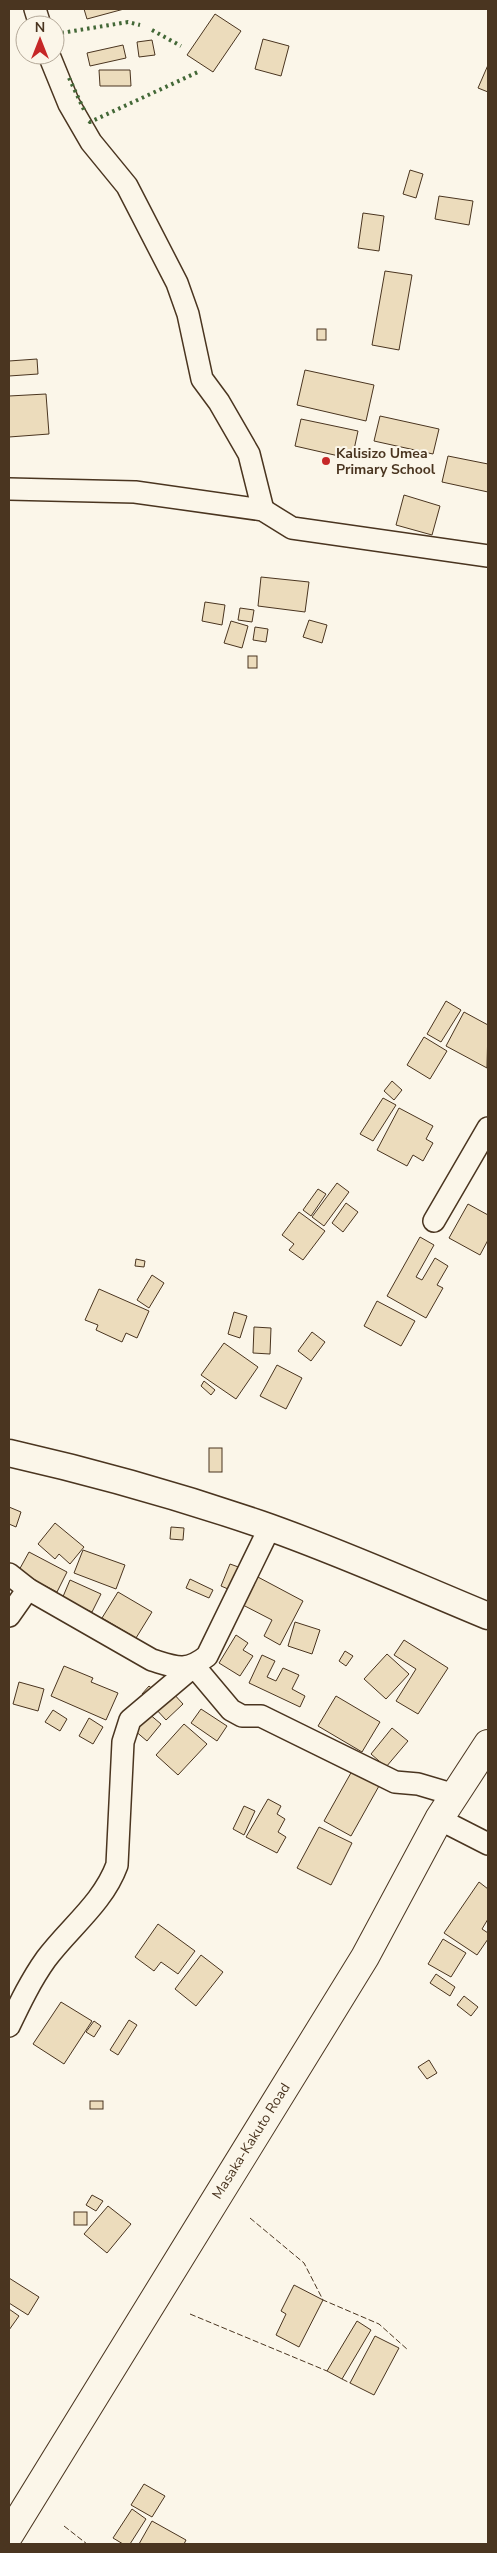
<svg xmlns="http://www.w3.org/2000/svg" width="497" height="2553" viewBox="0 0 497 2553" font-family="'Nunito Sans',sans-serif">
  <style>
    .building { fill: #ecdcbc; stroke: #4a3520 }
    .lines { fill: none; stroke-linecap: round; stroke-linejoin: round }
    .minor-casing { stroke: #4a3520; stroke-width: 24 }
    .tertiary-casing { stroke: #4a3520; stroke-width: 29 }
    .trunk-casing { stroke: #4a3520; stroke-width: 30 }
    .minor { stroke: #fbf6e9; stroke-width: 21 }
    .tertiary { stroke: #fbf6e9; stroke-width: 26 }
    .trunk { stroke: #fbf6e9; stroke-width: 28 }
    .hedge { stroke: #436837; stroke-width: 4; stroke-dasharray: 2.5 4; stroke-linecap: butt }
    .fence { stroke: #4a3520; stroke-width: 1; stroke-dasharray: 6 2.5; stroke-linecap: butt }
    .poi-dot { fill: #c62828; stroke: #fbf6e9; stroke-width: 2 }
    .labels { text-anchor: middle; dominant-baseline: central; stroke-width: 4; stroke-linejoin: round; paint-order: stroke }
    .poi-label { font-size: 14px; font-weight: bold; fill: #4a3520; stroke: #fbf6e9; text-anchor: start }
    .street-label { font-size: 14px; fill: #4a3520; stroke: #fbf6e9 }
  </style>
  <rect width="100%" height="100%" fill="#fbf6e9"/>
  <g class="building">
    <polygon points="84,9 124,9 87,19"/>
    <polygon points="215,14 241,31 213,72 187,55"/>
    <polygon points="263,39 289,46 281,76 255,69"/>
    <polygon points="152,40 155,55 139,57 137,42"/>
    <polygon points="123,45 126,58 90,66 87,53"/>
    <polygon points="488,65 488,92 478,88"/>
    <polygon points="99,70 130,70 131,86 100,86"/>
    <polygon points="410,170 423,174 416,198 403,194"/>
    <polygon points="439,196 473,201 469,225 435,219"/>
    <polygon points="363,213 384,216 379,251 358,248"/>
    <polygon points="385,271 412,275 399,350 372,345"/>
    <rect x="317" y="329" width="9" height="11"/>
    <polygon points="37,359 38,374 9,376 9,361"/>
    <polygon points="305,370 374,385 366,421 297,405"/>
    <polygon points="46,394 49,434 9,437 9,396"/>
    <polygon points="380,416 439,429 433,454 374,441"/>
    <polygon points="301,419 358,431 352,459 295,446"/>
    <polygon points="448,456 488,464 488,492 442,482"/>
    <polygon points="404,495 440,506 432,535 396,525"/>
    <polygon points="261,577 309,582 305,612 258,606"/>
    <polygon points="205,602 225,605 222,625 202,621"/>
    <polygon points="240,608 254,610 252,622 238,620"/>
    <polygon points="309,620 327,625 322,643 303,637"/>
    <polygon points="231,621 248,626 242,648 224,643"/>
    <polygon points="255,627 268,629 266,642 253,640"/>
    <rect x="248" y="656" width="9" height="12"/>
    <polygon points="446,1001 461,1010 441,1042 427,1034"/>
    <polygon points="464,1012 488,1025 487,1068 446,1046"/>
    <polygon points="424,1037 447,1051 430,1079 407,1065"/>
    <polygon points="392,1081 402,1090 394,1100 384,1091"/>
    <polygon points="383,1098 396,1105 373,1141 360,1134"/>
    <polygon points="399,1108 433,1126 426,1139 433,1143 423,1161 413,1155 407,1166 377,1150"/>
    <polygon points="337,1183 349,1192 324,1226 312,1217"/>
    <polygon points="318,1189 326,1194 311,1216 303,1210"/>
    <polygon points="346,1203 358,1212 343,1232 332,1223"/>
    <polygon points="468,1204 488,1215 488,1240 480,1255 449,1238"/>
    <polygon points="299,1212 325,1231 303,1260 289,1250 294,1244 282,1235"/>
    <polygon points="420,1237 434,1245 416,1277 422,1280 435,1258 448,1266 437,1285 443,1288 426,1318 387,1296"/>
    <polygon points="136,1259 145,1261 144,1267 135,1266"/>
    <polygon points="152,1275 164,1283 149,1308 137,1300"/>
    <polygon points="99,1289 149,1311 137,1338 126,1333 122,1342 96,1330 98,1325 85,1320"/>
    <polygon points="377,1301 415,1321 401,1346 364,1326"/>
    <polygon points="234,1312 247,1316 240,1338 228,1334"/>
    <polygon points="254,1327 271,1328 270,1354 253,1353"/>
    <polygon points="312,1332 325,1342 311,1361 298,1351"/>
    <polygon points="224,1343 258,1367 236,1399 201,1375"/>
    <polygon points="277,1365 302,1378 286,1409 260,1396"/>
    <polygon points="204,1381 215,1390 211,1395 201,1386"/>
    <rect x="209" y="1448" width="13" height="24"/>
    <polygon points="9,1507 21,1512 16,1527 9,1524"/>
    <polygon points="55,1523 84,1547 70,1564 59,1554 55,1559 38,1544"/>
    <polygon points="171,1527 184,1528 183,1540 170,1539"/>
    <polygon points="83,1550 125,1565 116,1589 74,1573"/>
    <polygon points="29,1552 67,1572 57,1592 18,1572"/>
    <polygon points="230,1564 244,1569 235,1592 221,1586"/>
    <polygon points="256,1576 303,1601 280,1645 264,1636 272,1620 241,1604"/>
    <polygon points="190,1579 213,1590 209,1598 186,1588"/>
    <polygon points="70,1580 101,1594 92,1612 62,1599"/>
    <polygon points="118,1592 152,1612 136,1638 102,1618"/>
    <polygon points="295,1622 320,1630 312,1654 288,1646"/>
    <polygon points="236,1635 248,1643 243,1650 253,1656 240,1676 219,1663"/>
    <polygon points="404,1640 448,1668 418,1714 396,1701 416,1669 394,1655"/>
    <polygon points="345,1651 353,1656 346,1666 339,1661"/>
    <polygon points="387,1654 409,1674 386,1699 364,1679"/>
    <polygon points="262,1655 275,1661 267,1677 276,1681 283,1668 299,1675 292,1689 305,1696 300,1707 249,1683"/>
    <polygon points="64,1666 93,1678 91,1682 118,1693 106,1720 51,1696"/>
    <polygon points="19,1682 44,1689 38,1711 13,1704"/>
    <polygon points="149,1686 156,1692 148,1700 142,1694"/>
    <polygon points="172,1692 183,1704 166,1720 155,1708"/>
    <polygon points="336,1696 380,1722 362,1752 318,1726"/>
    <polygon points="201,1709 227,1726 217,1741 191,1723"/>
    <polygon points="53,1710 67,1719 60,1731 45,1722"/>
    <polygon points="148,1713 161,1724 147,1741 134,1730"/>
    <polygon points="89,1718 103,1727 93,1744 79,1736"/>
    <polygon points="184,1724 207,1744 178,1775 156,1755"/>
    <polygon points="392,1728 408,1741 386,1767 371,1754"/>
    <polygon points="352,1771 379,1786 351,1836 324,1821"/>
    <polygon points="268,1799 281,1806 277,1814 285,1819 278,1832 286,1837 277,1853 246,1837"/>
    <polygon points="244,1806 255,1811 244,1835 233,1829"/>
    <polygon points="319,1827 352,1843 331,1885 297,1868"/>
    <polygon points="479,1882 488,1889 488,1919 482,1929 488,1933 488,1939 477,1955 444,1933"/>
    <polygon points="158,1924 195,1951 178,1974 161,1962 154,1971 135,1957"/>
    <polygon points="443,1939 466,1953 451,1977 428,1964"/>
    <polygon points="201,1955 223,1972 196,2006 175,1989"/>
    <polygon points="436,1974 455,1987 450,1996 430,1983"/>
    <polygon points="464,1996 478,2007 471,2016 457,2005"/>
    <polygon points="61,2002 92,2021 64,2064 33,2044"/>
    <polygon points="129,2020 137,2025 118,2055 110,2050"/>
    <polygon points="94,2021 101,2026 94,2037 86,2032"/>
    <polygon points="429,2060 437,2073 427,2079 418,2067"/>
    <rect x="90" y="2101" width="13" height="8"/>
    <polygon points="92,2195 103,2201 96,2211 86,2205"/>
    <polygon points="108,2206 131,2224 107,2253 84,2234"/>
    <rect x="74" y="2212" width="13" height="13"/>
    <polygon points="9,2278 39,2297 28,2315 9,2303"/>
    <polygon points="294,2285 323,2300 299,2347 276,2335 286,2314 281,2311"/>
    <polygon points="9,2309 19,2316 9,2330"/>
    <polygon points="357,2321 371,2330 342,2379 327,2371"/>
    <polygon points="375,2336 399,2348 374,2395 350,2383"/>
    <polygon points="144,2484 165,2496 152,2517 131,2505"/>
    <polygon points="132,2509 146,2519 130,2544 123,2544 113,2538"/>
    <polygon points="152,2521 186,2540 184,2544 139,2544"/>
  </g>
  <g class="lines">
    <g class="minor-casing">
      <g id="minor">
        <polyline points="35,9 40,25"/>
        <polyline points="49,55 69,104 91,142 127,186 177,283 188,314 202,379 219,402 249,454 263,510"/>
        <polyline points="9,489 135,492 263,510 292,528 488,556"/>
        <polyline points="434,1221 488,1128"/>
        <path d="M9 1574 28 1589 152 1660C175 1667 186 1673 207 1656L270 1527"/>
        <polyline points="9,1616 28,1589"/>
        <polyline points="439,1819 488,1844"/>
        <path d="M9 2026C20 2003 31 1980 46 1959 70 1927 103 1903 117 1865L123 1742 130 1720 194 1666 231 1710 242 1716H261L395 1782 418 1784 455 1795"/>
      </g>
    </g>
    <g class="tertiary-casing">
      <path id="tertiary" d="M9 1453C93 1472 178 1496 260 1524 338 1551 413 1585 488 1616"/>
    </g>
    <g class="trunk-casing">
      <polyline id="trunk" points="9,2535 365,1957 439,1819 488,1744"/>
    </g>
    <use href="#minor" class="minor"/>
    <use href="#tertiary" class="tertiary"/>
    <use href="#trunk" class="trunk"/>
    <g class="hedge">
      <polyline points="152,30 181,46"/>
      <polyline points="55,34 128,22 140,25"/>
      <polyline points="55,39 59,52"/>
      <polyline points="69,78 85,112"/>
      <polyline points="89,121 90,122 198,72"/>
    </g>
    <g class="fence">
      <polyline points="250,2218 304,2263 323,2300 379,2324 408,2350"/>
      <polyline points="190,2314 327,2371"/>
      <polyline points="342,2379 350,2383"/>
      <polyline points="64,2526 87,2544"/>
    </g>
  </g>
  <circle class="poi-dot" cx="326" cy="461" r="5"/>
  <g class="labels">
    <g class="poi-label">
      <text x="336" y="453">Kalisizo Umea<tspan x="336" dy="16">Primary School</tspan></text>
    </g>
    <g class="street-label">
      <text transform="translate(251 2141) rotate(-58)">Masaka-Kakuto Road</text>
    </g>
  </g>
  <rect width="497" height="2553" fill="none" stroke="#4a3520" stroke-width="20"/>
  <g transform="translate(40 40)"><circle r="24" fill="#fbf6e9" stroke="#b4a999"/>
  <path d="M0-4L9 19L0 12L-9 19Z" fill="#c62828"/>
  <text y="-8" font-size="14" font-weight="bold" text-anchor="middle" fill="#4a3520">N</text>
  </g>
</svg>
